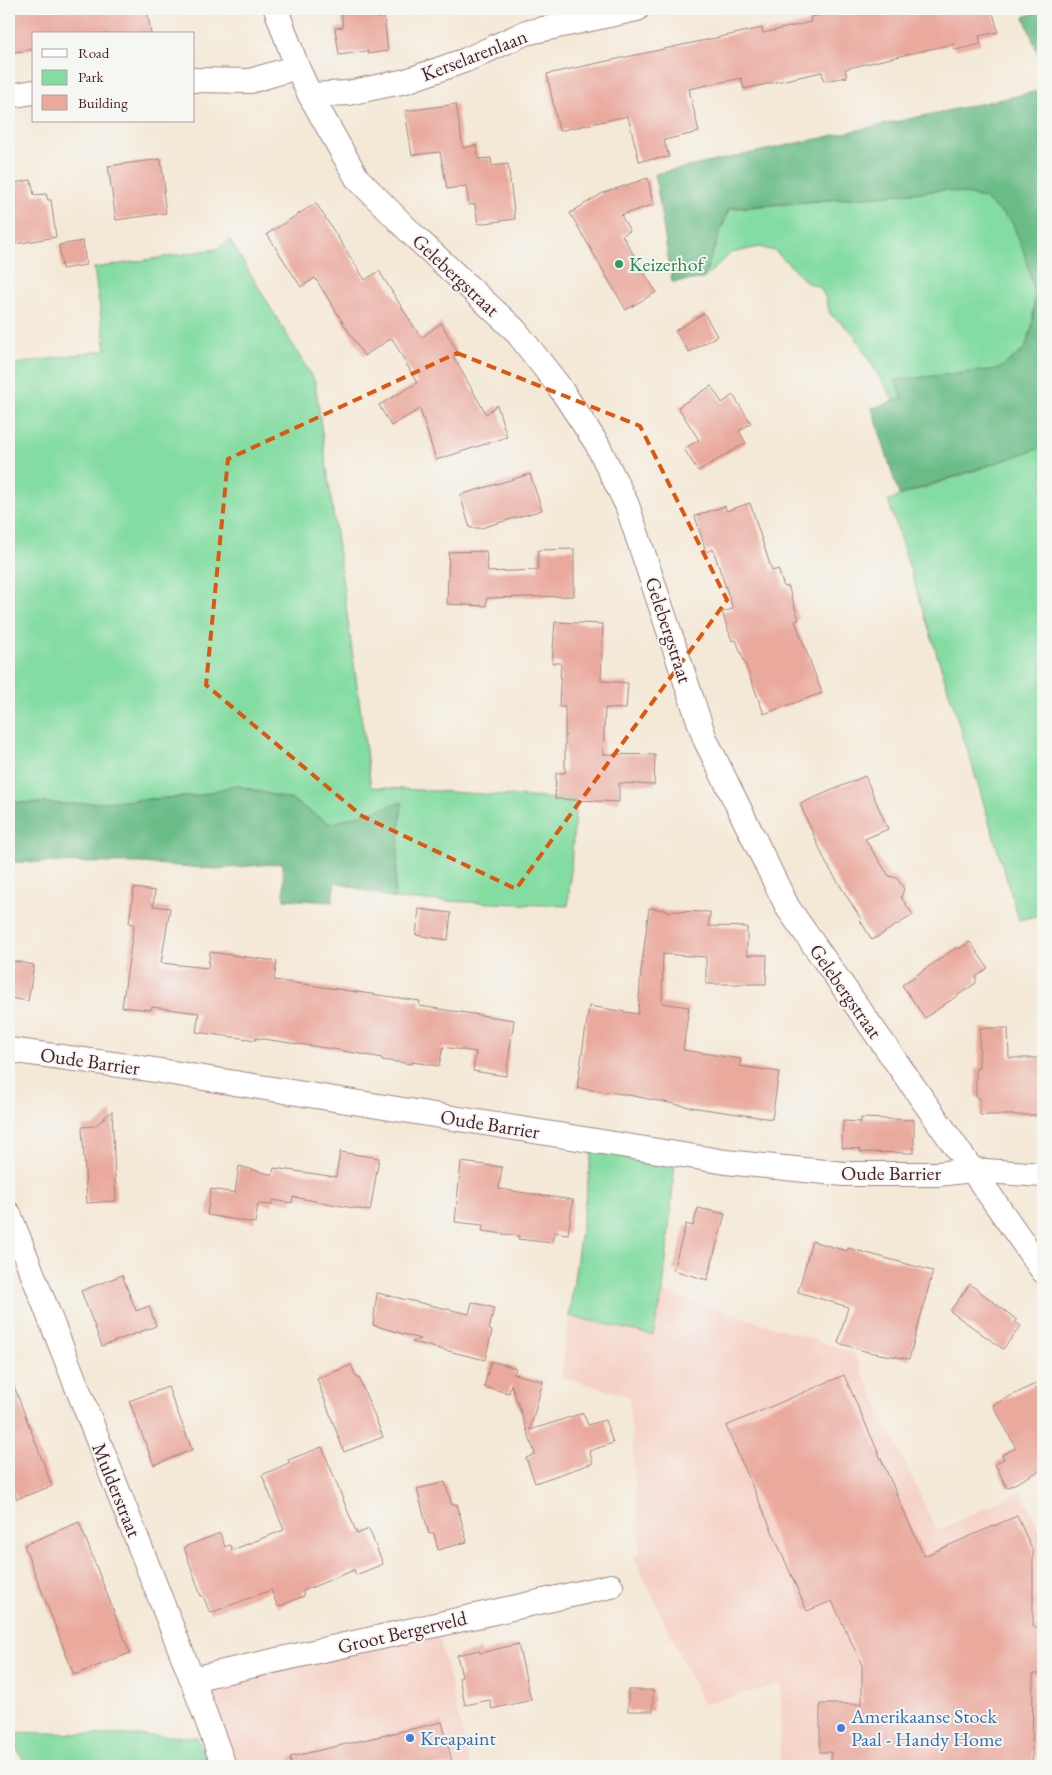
<svg xmlns="http://www.w3.org/2000/svg" width="1052" height="1775" viewBox="0 0 1052 1775" font-family="'EB Garamond',serif">
  <style>
    .built { fill: #f6d1c5 }
    .green { fill: #83dca1; stroke: #667e66 }
    .forest { fill: #6abc87; stroke: #5a6e59 }
    .building { fill: #eaa99d }
    .lines { fill: none; stroke-linecap: round; stroke-linejoin: round }
    .minor-casing { stroke: #9f8480; stroke-width: 26 }
    .minor { stroke: #fff; stroke-width: 24 }
    .marked { fill: none; stroke: #e0560e; stroke-width: 4; stroke-dasharray: 10 6; stroke-linejoin: round }
    .leisure-dot { fill: #2e9e5b; stroke: #f6f6f2; stroke-width: 2 }
    .shop-dot { fill: #3f7fe0; stroke: #f6f6f2; stroke-width: 2 }
    .labels { text-anchor: middle; dominant-baseline: central; stroke-width: 4; stroke-linejoin: round; paint-order: stroke }
    .street-label { font-size: 20px; fill: #4a1f2b; stroke: #f6f6f2 }
    .leisure-label { font-size: 20px; fill: #27864d; stroke: #f6f6f2; text-anchor: start }
    .shop-label { font-size: 20px; fill: #366cbe; stroke: #f6f6f2; text-anchor: start }
  </style>
  <rect width="100%" height="100%" fill="#f6f6f2"/>
  <filter id="ink" filterUnits="userSpaceOnUse"><feTurbulence type="fractalNoise" baseFrequency=".02" numOctaves="2"/><feDisplacementMap in="SourceGraphic" scale="10" xChannelSelector="R" yChannelSelector="G"/><feConvolveMatrix kernelMatrix="1 2 1 2 8 2 1 2 1" color-interpolation-filters="sRGB"/></filter>
  <filter id="wash" filterUnits="userSpaceOnUse"><feTurbulence type="fractalNoise" baseFrequency=".0096" numOctaves="4" result="noise"/><feDisplacementMap in="SourceGraphic" scale="20" xChannelSelector="R" yChannelSelector="G"/><feGaussianBlur stdDeviation="1.12" result="paint"/><feColorMatrix in="noise" values="0 0 0 0 0 0 0 0 0 0 0 0 0 0 0 0 0 1.4 0 .05"/><feComposite in="paint" operator="in"/></filter>
  <g filter="url(#wash)">
    <rect width="100%" height="100%" fill="#f4e8d6"/>
    <g class="built">
      <polygon points="663,1292 853,1352 937,1531 1021,1491 1043,1538 1043,1766 780,1766 781,1684 703,1704 634,1557 640,1555 629,1396 561,1377 569,1316 653,1335"/>
      <polygon points="439,1636 470,1766 235,1766 210,1696 212,1690 216,1687"/>
    </g>
    <g class="green">
      <polygon points="946,190 984,198 1012,222 1024,252 1035,295 1032,328 1024,350 999,369 895,380 903,398 894,401 853,333 830,314 826,299 820,287 807,283 791,266 775,251 759,247 731,253 703,279 729,209"/>
      <polygon points="230,240 315,382 371,787 576,800 568,906 394,899 402,803 330,824 292,800 235,785 197,796 75,804 9,802 9,365 106,350 94,268 217,249"/>
      <polygon points="1043,447 1043,915 1019,920 969,755 888,500"/>
      <polygon points="592,1151 675,1163 663,1292 653,1335 569,1316"/>
      <polygon points="9,1732 197,1737 209,1766 28,1766 9,1737"/>
    </g>
    <g class="forest">
      <polygon points="1043,10 1043,67 1024,17"/>
      <polygon points="1043,90 1043,447 899,495 872,408 903,398 895,380 999,369 1024,350 1032,328 1035,295 1024,253 1012,222 984,198 946,190 729,208 703,279 672,282 655,174"/>
      <polygon points="235,785 292,800 330,824 402,802 394,899 335,882 332,902 284,899 283,863 216,869 141,863 9,862 9,802 75,804 197,796"/>
    </g>
    <g id="blocks">
      <g class="building">
        <polygon points="9,9 147,9 151,34 34,34 34,49 9,53"/>
        <polygon points="345,9 376,9 377,18 384,17 388,51 368,54 368,51 339,55 335,28 343,27 341,10"/>
        <polygon points="850,9 992,9 998,32 979,36 981,44 955,50 953,44 865,64 845,69 847,77 824,81 822,72 744,89 741,78 689,89 699,132 664,140 669,157 639,161 628,116 559,131 547,74 762,28 763,33 811,22 810,17"/>
        <polygon points="456,104 463,148 476,145 479,159 491,158 492,166 508,164 515,219 478,224 475,204 469,205 466,186 447,189 440,152 412,155 405,111"/>
        <polygon points="161,159 165,191 163,191 166,213 116,220 108,166"/>
        <polygon points="648,178 653,205 621,215 630,231 622,235 656,292 626,310 570,213 603,193"/>
        <polygon points="31,180 34,195 46,194 48,200 51,200 56,237 9,245 9,184"/>
        <polygon points="316,203 365,280 379,271 421,338 441,323 458,353 453,356 486,414 497,405 507,437 436,460 420,409 391,426 379,405 417,383 392,338 364,356 315,278 301,287 267,234"/>
        <polygon points="83,241 86,265 62,269 59,245"/>
        <polygon points="704,313 717,336 689,352 675,331"/>
        <polygon points="711,386 722,403 733,395 751,423 739,431 746,443 698,471 684,449 699,440 678,407"/>
        <polygon points="530,474 542,510 481,528 470,528 460,495"/>
        <polygon points="750,503 772,571 778,569 784,587 788,586 799,620 795,621 822,693 764,714 736,640 732,641 722,612 733,609 713,549 706,552 695,516 725,506 726,511"/>
        <polygon points="574,549 574,596 487,598 486,606 447,604 449,552 486,551 488,572 538,570 538,550"/>
        <polygon points="555,622 603,624 601,681 628,683 626,709 605,708 603,754 655,755 654,785 619,783 619,802 555,799 556,773 565,773 565,707 559,707 561,663 552,663"/>
        <polygon points="865,776 888,829 865,839 889,876 897,878 904,889 901,897 913,915 872,940 860,920 861,919 826,863 800,804"/>
        <polygon points="134,888 155,891 153,906 170,908 161,963 208,968 210,952 277,961 274,980 420,1001 419,1006 514,1020 506,1076 473,1071 476,1052 443,1047 439,1066 412,1062 412,1064 382,1060 382,1058 333,1049 256,1038 256,1040 196,1032 199,1013 152,1007 151,1010 122,1007 134,924 129,923"/>
        <polygon points="649,908 665,910 664,911 710,912 709,926 747,927 747,955 767,955 766,984 706,984 706,957 663,954 662,1003 689,1007 683,1050 741,1059 740,1066 779,1072 772,1119 690,1107 623,1094 577,1088 589,1006 638,1014 641,971"/>
        <polygon points="419,909 451,913 448,940 416,935"/>
        <polygon points="970,942 988,968 976,977 976,983 925,1018 902,985 957,947 959,949"/>
        <polygon points="9,960 34,965 28,1001 9,998"/>
        <polygon points="980,1028 1008,1028 1009,1058 1043,1058 1043,1115 980,1115 980,1098 976,1097 976,1068 979,1068"/>
        <polygon points="112,1111 116,1201 87,1203 82,1127 95,1126"/>
        <polygon points="861,1118 914,1120 914,1153 860,1152 860,1149 842,1148 843,1121 861,1122"/>
        <polygon points="340,1152 379,1158 370,1211 293,1197 292,1203 273,1200 272,1205 258,1204 255,1223 207,1215 211,1189 235,1193 239,1166 273,1175 274,1168 336,1177"/>
        <polygon points="461,1162 502,1167 499,1189 573,1200 568,1234 554,1232 552,1243 518,1239 519,1236 482,1231 483,1225 455,1222"/>
        <polygon points="698,1208 725,1214 707,1280 673,1270 686,1224 693,1226"/>
        <polygon points="812,1241 847,1251 848,1248 933,1271 909,1359 868,1352 838,1343 848,1307 798,1292"/>
        <polygon points="122,1275 136,1311 149,1306 156,1326 102,1346 81,1291"/>
        <polygon points="970,1284 1017,1320 1015,1322 1021,1326 1003,1349 950,1311"/>
        <polygon points="377,1293 469,1314 472,1302 494,1308 489,1330 492,1331 485,1360 412,1342 420,1339 373,1325"/>
        <polygon points="491,1361 516,1368 514,1374 543,1381 530,1430 583,1413 588,1425 605,1420 613,1443 589,1451 593,1463 535,1483 526,1458 535,1454 511,1384 509,1393 484,1387"/>
        <polygon points="351,1365 357,1378 359,1378 383,1437 344,1452 317,1379"/>
        <polygon points="844,1375 924,1556 1017,1516 1033,1551 1033,1627 1043,1628 1043,1674 1033,1674 1032,1766 831,1766 831,1752 820,1752 820,1704 862,1704 862,1665 832,1601 807,1611 726,1426"/>
        <polygon points="9,1378 11,1378 52,1486 17,1499 9,1478"/>
        <polygon points="1043,1380 1043,1469 1007,1488 995,1464 1004,1459 1002,1455 1016,1448 993,1405"/>
        <polygon points="168,1387 192,1450 154,1465 129,1401"/>
        <polygon points="322,1447 357,1534 369,1529 383,1564 356,1575 354,1570 303,1591 304,1596 278,1607 271,1590 210,1613 203,1596 201,1596 184,1547 220,1533 225,1547 230,1545 232,1550 284,1530 262,1475 289,1463 288,1460"/>
        <polygon points="445,1482 452,1505 457,1504 467,1542 438,1550 434,1533 429,1534 417,1489"/>
        <polygon points="79,1522 130,1653 74,1675 24,1545"/>
        <polygon points="518,1644 531,1700 492,1709 490,1700 465,1705 459,1678 462,1677 457,1655 479,1650 480,1653"/>
        <rect x="628" y="1690" width="25" height="21"/>
        <polygon points="442,1722 453,1766 291,1766 290,1757"/>
      </g>
    </g>
  </g>
  <g filter="url(#ink)">
    <use href="#blocks" fill-opacity="0" stroke="#9f8480" stroke-width="1"/>
    <g class="lines">
      <g class="minor-casing">
        <g id="minor">
          <polyline points="276,9 297,67 310,95 357,178 412,234 515,330 558,385 597,444 627,505 705,739 788,908 1043,1271"/>
          <polyline points="194,80 250,81 297,67"/>
          <polyline points="310,95 348,93 406,81 466,60 525,33 637,9"/>
          <polyline points="9,96 34,92"/>
          <polyline points="9,1050 142,1068 726,1162 844,1174 938,1174 972,1170 1043,1175"/>
          <polyline points="9,1214 192,1679 224,1766"/>
          <polyline points="192,1679 611,1586"/>
        </g>
      </g>
      <use href="#minor" class="minor"/>
    </g>
  </g>
  <path class="marked" d="M457 353 640 426 727 600 516 889 362 816 206 685 228 459Z"/>
  <circle class="leisure-dot" cx="619" cy="264" r="5"/>
  <g class="shop-dot">
    <circle cx="841" cy="1728" r="5"/>
    <circle cx="410" cy="1738" r="5"/>
  </g>
  <g class="labels">
    <g class="street-label">
      <text transform="translate(474 55) rotate(-21)">Kerselarenlaan</text>
      <text transform="translate(456 275) rotate(43)">Gelebergstraat</text>
      <text transform="translate(669 630) rotate(72)">Gelebergstraat</text>
      <text transform="translate(846 991) rotate(55)">Gelebergstraat</text>
      <text transform="translate(90 1061) rotate(8)">Oude Barrier</text>
      <text transform="translate(490 1124) rotate(9)">Oude Barrier</text>
      <text x="891" y="1173">Oude Barrier</text>
      <text transform="translate(117 1490) rotate(68)">Mulderstraat</text>
      <text transform="translate(402 1632) rotate(-13)">Groot Bergerveld</text>
    </g>
    <g class="leisure-label">
      <text x="629" y="264">Keizerhof</text>
    </g>
    <g class="shop-label">
      <text x="851" y="1716">Amerikaanse Stock<tspan x="851" dy="23">Paal - Handy Home</tspan></text>
      <text x="420" y="1738">Kreapaint</text>
    </g>
  </g>
  <rect width="1052" height="1775" fill="none" stroke="#f6f6f2" stroke-width="30"/>
  <rect x="32" y="32" width="162" height="90" fill="#f6f6f2" stroke="#b1a0a2"/>
  <rect x="42" y="49" width="25" height="8" fill="#ffffff" stroke="#b1a0a2"/>
  <text x="78" y="58" font-size="15" fill="#4a1f2b">Road</text>
  <rect x="42" y="70" width="25" height="15" fill="#83dca1" stroke="#b1a0a2"/>
  <text x="78" y="82" font-size="15" fill="#4a1f2b">Park</text>
  <rect x="42" y="95" width="25" height="15" fill="#eaa99d" stroke="#b1a0a2"/>
  <text x="78" y="108" font-size="15" fill="#4a1f2b">Building</text>
</svg>
